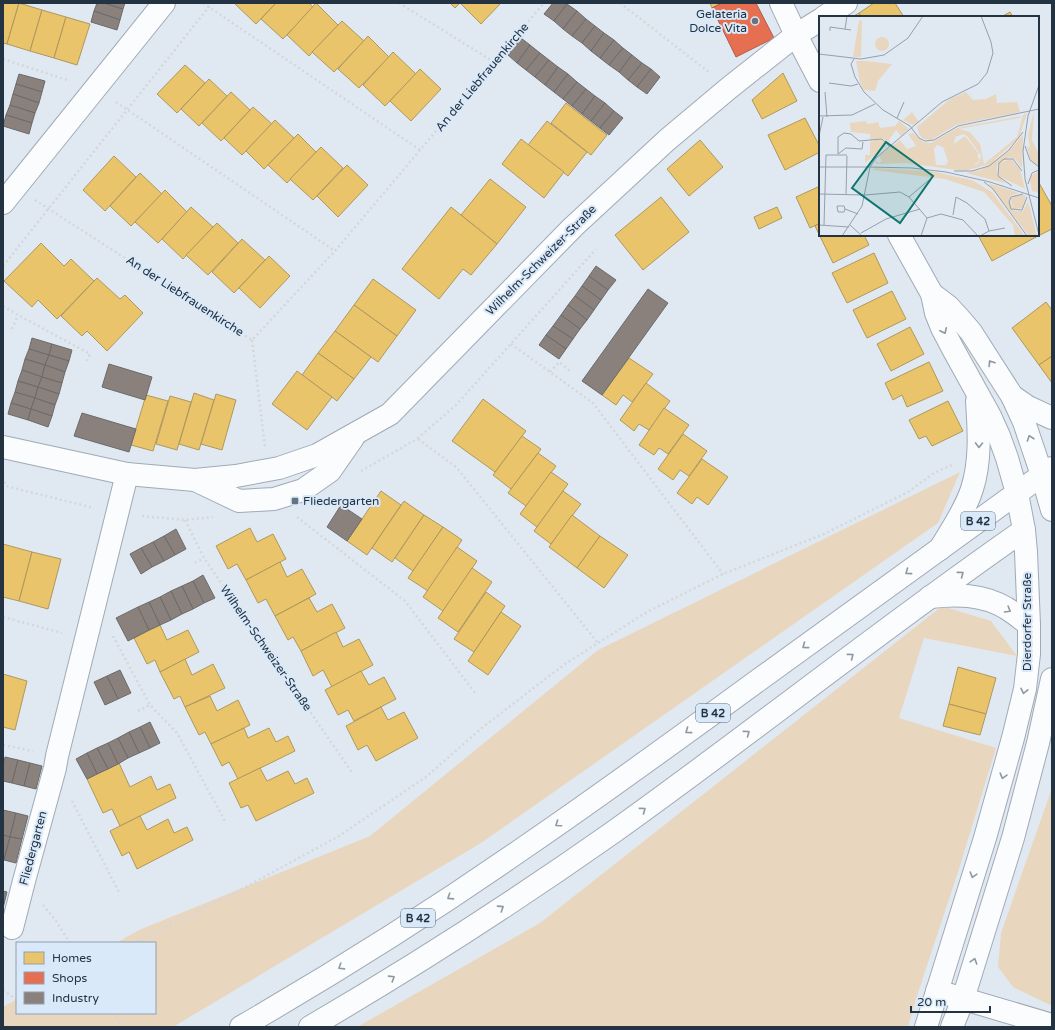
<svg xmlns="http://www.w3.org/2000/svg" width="1055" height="1030" viewBox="0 0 1055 1030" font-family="'Varela Round',sans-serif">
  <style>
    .green { fill: #e9d6bf }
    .homes { fill: #e9c46a; stroke: #ae985e }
    .shops { fill: #e76f51; stroke: #ac5d4c }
    .industry { fill: #8a817c; stroke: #6b6a6b }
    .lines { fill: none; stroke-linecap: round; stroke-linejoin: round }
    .minor-casing { stroke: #a0aab6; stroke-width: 24 }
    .major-casing { stroke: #a0aab6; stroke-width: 24 }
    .highway-casing { stroke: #a0aab6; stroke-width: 24 }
    .path { stroke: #d4d7da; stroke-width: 2.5; stroke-dasharray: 2 3; stroke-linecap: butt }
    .minor { stroke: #fafcfd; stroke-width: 22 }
    .major { stroke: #fafcfd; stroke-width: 22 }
    .highway { stroke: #fafcfd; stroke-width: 22 }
    .oneway { stroke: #8f98a0 }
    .poi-dot { fill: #667380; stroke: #d9e9f9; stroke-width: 1.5 }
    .labels { text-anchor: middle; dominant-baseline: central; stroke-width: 4; stroke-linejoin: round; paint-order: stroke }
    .shield { fill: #d9e9f9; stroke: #5a6a79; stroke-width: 1 }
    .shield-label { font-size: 11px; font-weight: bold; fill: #243342 }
    .poi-label { font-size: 12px; fill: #243342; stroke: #d9e9f9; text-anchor: end }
    .street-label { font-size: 12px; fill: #243342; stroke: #d9e9f9 }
    .inset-road { fill: none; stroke: #95a0ac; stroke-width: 1 }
    .view { fill: #0f766e; fill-opacity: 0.15; stroke: #0f766e; stroke-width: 2 }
    .inset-edge { fill: none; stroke: #243342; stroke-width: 2 }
  </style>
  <rect width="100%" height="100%" fill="#e0e9f2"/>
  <g class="green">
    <polygon points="960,472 938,523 481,843 173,1027 3,1027 3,1007 17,999 17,1013 155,1013 155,943 116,943 139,930 370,836 598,650"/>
    <polygon points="942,606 991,621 1017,656 924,638 899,718 996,748 959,869 915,1002 908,1027 357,1027 540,923"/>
    <polygon points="1052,788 1052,1006 1013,987 998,967 1001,933"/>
  </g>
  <g class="homes">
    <polygon points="3,3 19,3 7,44 3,43"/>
    <polygon points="19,3 42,10 30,51 7,44"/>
    <polygon points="234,3 276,3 256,24"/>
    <polygon points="276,3 309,3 313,7 283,39 261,19"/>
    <polygon points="316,3 338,25 309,56 287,35"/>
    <polygon points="450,3 460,3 455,8"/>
    <polygon points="460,3 501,3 481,24"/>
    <polygon points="710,3 722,3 712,8"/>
    <polygon points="874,3 895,3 904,17 861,17 859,13"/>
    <polygon points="42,10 66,17 54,58 30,51"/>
    <polygon points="1010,12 1013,17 1001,17"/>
    <polygon points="859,13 861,17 852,17"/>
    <polygon points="66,17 90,24 77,65 54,58"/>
    <polygon points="342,21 364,41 334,72 312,52"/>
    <polygon points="368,36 389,57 359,88 338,69"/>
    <polygon points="393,52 416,74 385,106 363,85"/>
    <polygon points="185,65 205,83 177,113 157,94"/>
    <polygon points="420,69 441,89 411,121 390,101"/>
    <polygon points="783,73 797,101 762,119 752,100"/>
    <polygon points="209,79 227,96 199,126 181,109"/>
    <polygon points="231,92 250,110 221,141 202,123"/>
    <polygon points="566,103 607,135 591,155 551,123"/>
    <polygon points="253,107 272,124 242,155 224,138"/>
    <polygon points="805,118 820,147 820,152 785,170 768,135"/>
    <polygon points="275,120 294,138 264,169 246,151"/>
    <polygon points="547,121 587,152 568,176 528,145"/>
    <polygon points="298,134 316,152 287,183 268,165"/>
    <polygon points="521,139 564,172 544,198 502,164"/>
    <polygon points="700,140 723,167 689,196 667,169"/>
    <polygon points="321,147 343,168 313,200 290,179"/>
    <polygon points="114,156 136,177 105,211 83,190"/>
    <polygon points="347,165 368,185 338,217 317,196"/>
    <polygon points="140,173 162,194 131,226 110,206"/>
    <polygon points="490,179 526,207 497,244 461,215"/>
    <polygon points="1038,181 1052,206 1052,229 1038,236 1037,235 1038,235"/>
    <polygon points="820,186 820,223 810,228 796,197"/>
    <polygon points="165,190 187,212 158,243 135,222"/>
    <polygon points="661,197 689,232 643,270 615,235"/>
    <polygon points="191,207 213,227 183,259 162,239"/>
    <polygon points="451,207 497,244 471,275 463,269 439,299 402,269"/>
    <polygon points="777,207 782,218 759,229 754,217"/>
    <polygon points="217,223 238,243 208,275 186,255"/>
    <polygon points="820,223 820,235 864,235 869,245 833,263 815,226"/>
    <polygon points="978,235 1037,235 1038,236 992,261"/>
    <polygon points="242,239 265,260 234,293 212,272"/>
    <polygon points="41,243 64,266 71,259 94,281 57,319 38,300 32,307 4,281"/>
    <polygon points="874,253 888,283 847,303 832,273"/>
    <polygon points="269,256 290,276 260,308 239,288"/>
    <polygon points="97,278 120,299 125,295 143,313 107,351 87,331 82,336 61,316"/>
    <polygon points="373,279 416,310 397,336 354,305"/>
    <polygon points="892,291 906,319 867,338 853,310"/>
    <polygon points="1046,302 1052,310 1052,356 1039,365 1012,328"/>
    <polygon points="354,305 397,336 378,362 335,331"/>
    <polygon points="910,327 924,354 891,371 877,344"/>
    <polygon points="335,331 371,357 354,379 318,353"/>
    <polygon points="318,353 354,379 337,401 302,375"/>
    <polygon points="1052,356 1052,383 1039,365"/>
    <polygon points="629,358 653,374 632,402 623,395 616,405 602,395"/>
    <polygon points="929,362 943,391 907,407 902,395 893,400 885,383"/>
    <polygon points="297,371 332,397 307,430 272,404"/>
    <polygon points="646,383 670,401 649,430 639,424 634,431 620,420"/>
    <polygon points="194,393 214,400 199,450 179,444"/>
    <polygon points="216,394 236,400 222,450 201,444"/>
    <polygon points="146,395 168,401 153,451 131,445"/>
    <polygon points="170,396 191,402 177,450 156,444"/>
    <polygon points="483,399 526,431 495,472 452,441"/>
    <polygon points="948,401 963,431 932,446 926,436 919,439 909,420"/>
    <polygon points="664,408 689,425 668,454 659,448 654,455 639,445"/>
    <polygon points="683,434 707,451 689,476 680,470 673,480 658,469"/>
    <polygon points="522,436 541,449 511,489 493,475"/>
    <polygon points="538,453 556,466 526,506 508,493"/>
    <polygon points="702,459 728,477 708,505 697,497 692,504 677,493"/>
    <polygon points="551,472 568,484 537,527 520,514"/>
    <polygon points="381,491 401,505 367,555 347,541"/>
    <polygon points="563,491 581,504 551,544 534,531"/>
    <polygon points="404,501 424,515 392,562 372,548"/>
    <polygon points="424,515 443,527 413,571 395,558"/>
    <polygon points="572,515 600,536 577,568 549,547"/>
    <polygon points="443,527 462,540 428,591 408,578"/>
    <polygon points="250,528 257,542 273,534 286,559 246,580 237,564 228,569 216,546"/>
    <polygon points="600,536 628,555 604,588 577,568"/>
    <polygon points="3,544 32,552 19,601 3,597"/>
    <polygon points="457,547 477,561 443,611 423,597"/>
    <polygon points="32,552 61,559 48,609 19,601"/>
    <polygon points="280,562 287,577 302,569 316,594 275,616 266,599 258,603 246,580"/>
    <polygon points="472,568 492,582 458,632 438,618"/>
    <polygon points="486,592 505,606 474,652 454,639"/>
    <polygon points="309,598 317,612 332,604 345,628 301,651 293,637 288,640 275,616"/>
    <polygon points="501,612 521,626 488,675 468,661"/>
    <polygon points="160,625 167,640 188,630 199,652 160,672 155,660 147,664 134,638"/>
    <polygon points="336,632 343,647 359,639 373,665 332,687 323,670 313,676 301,651"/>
    <polygon points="185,659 192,675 213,664 225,688 185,707 180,696 174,699 160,672"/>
    <polygon points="958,667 996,678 986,714 949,704"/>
    <polygon points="361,671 369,685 384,677 396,699 354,721 348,710 338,715 325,690"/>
    <polygon points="3,674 27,681 15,730 3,727"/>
    <polygon points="210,696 217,711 238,700 250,725 211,744 205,732 199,735 185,707"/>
    <polygon points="949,704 986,714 980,735 943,726"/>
    <polygon points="381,707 388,720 404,712 418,738 376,761 367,745 358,750 346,726"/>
    <polygon points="244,728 248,738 269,728 276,742 288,736 295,751 238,779 229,762 222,766 211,744"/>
    <polygon points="119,763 130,787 151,776 157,790 170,784 176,798 120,826 112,809 103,813 87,779"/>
    <polygon points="260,768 267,781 288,771 295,784 307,778 314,793 256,821 248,805 241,808 229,783"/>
    <polygon points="140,816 147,830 168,819 174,833 187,827 193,840 137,869 129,852 122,856 110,831"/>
  </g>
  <polygon class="shops" points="722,3 756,3 774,38 736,57 712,8"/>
  <g class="industry">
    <polygon points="97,3 104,3 123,9 120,20 94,11"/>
    <polygon points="104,3 125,3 123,9"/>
    <polygon points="553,3 566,3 567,4 554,21 544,14"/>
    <polygon points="567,4 577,11 563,29 554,21"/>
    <polygon points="94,11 120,20 117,30 91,22"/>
    <polygon points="577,11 586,19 572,36 563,29"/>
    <polygon points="586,19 595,26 582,43 572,36"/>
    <polygon points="595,26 604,33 591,51 582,43"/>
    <polygon points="604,33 614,40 600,58 591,51"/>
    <polygon points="521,38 530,45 517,63 508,55"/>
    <polygon points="614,40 623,48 609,65 600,58"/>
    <polygon points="530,45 540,53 526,70 517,63"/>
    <polygon points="623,48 632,55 619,72 609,65"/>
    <polygon points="540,53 549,60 535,77 526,70"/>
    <polygon points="632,55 642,63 628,80 619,72"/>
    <polygon points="549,60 558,67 545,85 535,77"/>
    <polygon points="642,63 651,69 637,87 628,80"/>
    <polygon points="558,67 568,74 554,92 545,85"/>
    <polygon points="651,69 660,77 647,94 637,87"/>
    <polygon points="19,74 45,81 42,92 16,84"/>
    <polygon points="568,74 577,82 563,99 554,92"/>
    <polygon points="577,82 586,89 572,106 563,99"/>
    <polygon points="16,84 42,92 39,103 13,94"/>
    <polygon points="586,89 595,96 582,114 572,106"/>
    <polygon points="13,94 39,103 35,113 10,105"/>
    <polygon points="595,96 605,103 591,121 582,114"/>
    <polygon points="605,103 614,111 600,128 591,121"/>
    <polygon points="10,105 35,113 32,123 6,115"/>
    <polygon points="614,111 623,118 609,135 600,128"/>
    <polygon points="6,115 32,123 29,134 3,126"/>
    <polygon points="596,266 616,280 608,290 589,276"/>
    <polygon points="589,276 608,290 601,300 582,286"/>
    <polygon points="582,286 601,300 594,310 575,296"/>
    <polygon points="648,289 668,303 602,395 582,381"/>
    <polygon points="575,296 594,310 587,320 568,305"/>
    <polygon points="568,305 587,320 580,329 561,315"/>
    <polygon points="561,315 580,329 573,339 553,326"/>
    <polygon points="553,326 573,339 566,349 546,335"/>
    <polygon points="546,335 566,349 559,359 539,345"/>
    <polygon points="32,338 52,344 49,355 29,349"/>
    <polygon points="52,344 72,350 69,361 49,355"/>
    <polygon points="29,349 49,355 45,365 25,359"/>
    <polygon points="49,355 69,361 65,372 45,365"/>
    <polygon points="25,359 45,365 42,377 22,370"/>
    <polygon points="109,364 152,377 145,400 102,387"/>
    <polygon points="45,365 65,372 62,383 42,377"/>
    <polygon points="22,370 42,377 38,387 18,381"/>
    <polygon points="42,377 62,383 59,394 38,387"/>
    <polygon points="18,381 38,387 35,398 15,392"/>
    <polygon points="38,387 59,394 55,405 35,398"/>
    <polygon points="15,392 35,398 31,409 11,403"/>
    <polygon points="35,398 55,405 52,416 31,409"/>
    <polygon points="11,403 31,409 28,420 8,414"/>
    <polygon points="31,409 52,416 48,427 28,420"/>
    <polygon points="82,413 136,429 129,452 74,436"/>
    <polygon points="341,505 362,519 347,541 327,527"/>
    <polygon points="176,529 186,549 175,555 164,536"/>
    <polygon points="164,536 175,555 164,561 153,542"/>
    <polygon points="153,542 164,561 152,567 141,548"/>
    <polygon points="141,548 152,567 141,574 130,554"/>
    <polygon points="203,575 215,598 204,603 193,581"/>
    <polygon points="193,581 204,603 193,609 182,586"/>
    <polygon points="182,586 193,609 182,614 171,591"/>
    <polygon points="171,591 182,614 171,620 160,597"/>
    <polygon points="160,597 171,620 160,625 149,602"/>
    <polygon points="149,602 160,625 149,630 138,607"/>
    <polygon points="138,607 149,630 128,641 116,618"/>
    <polygon points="120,670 131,693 118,699 107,676"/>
    <polygon points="107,676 118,699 105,705 94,682"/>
    <polygon points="150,722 160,743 150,748 140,727"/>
    <polygon points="140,727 150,748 139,753 129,732"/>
    <polygon points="129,732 139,753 128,758 118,738"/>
    <polygon points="118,738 128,758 118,764 108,743"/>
    <polygon points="108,743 118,764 108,769 97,748"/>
    <polygon points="97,748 108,769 97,774 87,753"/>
    <polygon points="87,753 97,774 87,779 76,759"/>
    <polygon points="5,757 18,760 12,783 3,781 3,766"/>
    <polygon points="18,760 30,763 24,786 12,783"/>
    <polygon points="30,763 42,766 36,789 24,786"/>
    <polygon points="3,810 16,813 10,837 3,835"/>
    <polygon points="16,813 28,816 22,839 10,837"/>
    <polygon points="3,835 10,837 4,860 3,860"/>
    <polygon points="10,837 22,839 16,863 4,860"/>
    <polygon points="3,891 7,892 3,908"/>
  </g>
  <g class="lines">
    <g class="minor-casing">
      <g id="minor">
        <polyline points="781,3 796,35 820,81"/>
        <polyline points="824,17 846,3"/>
        <polyline points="3,203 164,3"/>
        <polyline points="899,235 932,294 936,313 942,328 953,349 990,416 999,436 1007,458 1017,493"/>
        <polyline points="932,294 948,306 959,318 971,332 1012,396 1024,422 1042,475"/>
        <polyline points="1012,396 1028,407 1052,418"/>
        <polyline points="3,447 127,474 195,480 236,476 279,468 317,455 390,414 573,227 667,140 729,88 796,35 820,20"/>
        <polyline points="195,480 239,501 274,499 303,490 330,471 353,438"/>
        <path d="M940 549C951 530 965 511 972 489 981 461 979 430 977 401"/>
        <polyline points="12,928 24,881 55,768 57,756 127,474"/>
        <polyline points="937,991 1052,1025"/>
      </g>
    </g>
    <g class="major-casing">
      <g id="major">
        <polyline points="1042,475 1052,510"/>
        <path d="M930 597C956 594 982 594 1006 608 1014 613 1022 619 1029 625"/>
        <polyline points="926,1027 985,838 1013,738 1025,689 1029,654 1029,625 1026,552 1024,530 1017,493 1052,468"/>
        <polyline points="952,1027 963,999 1013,838 1038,743 1052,679"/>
      </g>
    </g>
    <g class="highway-casing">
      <g id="highway">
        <path d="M241 1027C338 971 433 911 525 847 604 793 682 736 760 679 845 617 931 555 1017 493"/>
        <path d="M310 1027C413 967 514 902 612 833 751 734 884 627 1024 530"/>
      </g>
    </g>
    <g class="path">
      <polyline points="203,3 420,150"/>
      <polyline points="399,3 494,62"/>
      <polyline points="620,3 710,73"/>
      <polyline points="3,59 70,81"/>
      <polyline points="116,102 335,251"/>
      <polyline points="35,200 252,340 335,251 544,3"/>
      <polyline points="3,266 212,3"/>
      <polyline points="3,306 18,315 90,354 86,363"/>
      <polyline points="12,329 18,315"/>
      <polyline points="252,340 265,447"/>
      <polyline points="511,344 593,403 723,574"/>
      <polyline points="550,372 559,362 570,371"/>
      <polyline points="418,439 457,468 598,643"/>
      <polyline points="361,471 417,439 456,405 596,249"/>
      <polyline points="3,477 6,486 94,508"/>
      <polyline points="142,516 185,520 213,517"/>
      <polyline points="297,517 405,601 476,694"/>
      <polyline points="185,520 204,558 353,774"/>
      <polyline points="195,563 204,558"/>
      <polyline points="3,617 62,633"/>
      <polyline points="113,636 150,705 177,733 226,823"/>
      <polyline points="138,711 150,705"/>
      <polyline points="3,745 33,751"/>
      <polyline points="72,801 120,894"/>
      <polyline points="43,905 56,921 70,943"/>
      <polyline points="134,943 240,890 339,836 426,777 483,727 565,664 647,612 723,574 824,534 908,492 934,473 952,465"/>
      <polyline points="3,990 17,1000"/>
      <polyline points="114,1013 122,1027"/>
      <polyline points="3,1024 19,1013"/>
    </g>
    <use href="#minor" class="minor"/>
    <use href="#major" class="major"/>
    <use href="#highway" class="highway"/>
  </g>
  <defs><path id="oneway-chevron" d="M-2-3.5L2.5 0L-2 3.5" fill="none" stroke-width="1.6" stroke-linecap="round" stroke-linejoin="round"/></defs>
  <g class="oneway">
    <use href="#oneway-chevron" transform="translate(944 331) rotate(65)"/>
    <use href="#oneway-chevron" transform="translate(991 363) rotate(-122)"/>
    <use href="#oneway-chevron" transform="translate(1030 438) rotate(-109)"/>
    <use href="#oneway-chevron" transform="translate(979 445) rotate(91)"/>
    <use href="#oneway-chevron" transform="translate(908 572) rotate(144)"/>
    <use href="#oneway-chevron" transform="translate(961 574) rotate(-37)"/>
    <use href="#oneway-chevron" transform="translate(1008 610) rotate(31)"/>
    <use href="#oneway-chevron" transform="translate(805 646) rotate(144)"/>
    <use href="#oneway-chevron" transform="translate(851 656) rotate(-37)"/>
    <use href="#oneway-chevron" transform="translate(1024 691) rotate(102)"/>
    <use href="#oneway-chevron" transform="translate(688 731) rotate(144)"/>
    <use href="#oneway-chevron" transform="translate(747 733) rotate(-37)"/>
    <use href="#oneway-chevron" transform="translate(1003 776) rotate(106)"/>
    <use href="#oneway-chevron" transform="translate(643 810) rotate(-36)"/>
    <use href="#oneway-chevron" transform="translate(558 824) rotate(145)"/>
    <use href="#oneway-chevron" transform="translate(973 875) rotate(107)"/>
    <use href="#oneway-chevron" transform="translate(450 897) rotate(147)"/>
    <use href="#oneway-chevron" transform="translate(501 908) rotate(-33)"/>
    <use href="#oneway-chevron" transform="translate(974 961) rotate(-72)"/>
    <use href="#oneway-chevron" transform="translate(341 967) rotate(148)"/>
    <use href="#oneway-chevron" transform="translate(392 978) rotate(-32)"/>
  </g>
  <g class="poi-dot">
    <circle cx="755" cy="21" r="4"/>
    <rect x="291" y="497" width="8" height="8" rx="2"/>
  </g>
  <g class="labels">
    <g class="shield">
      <rect x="961" y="512" width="34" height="18" rx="3"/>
      <rect x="696" y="704" width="34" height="18" rx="3"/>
      <rect x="401" y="909" width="34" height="18" rx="3"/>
    </g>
    <g class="shield-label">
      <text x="978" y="521">B 42</text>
      <text x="713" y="713">B 42</text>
      <text x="418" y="918">B 42</text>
    </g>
    <g class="poi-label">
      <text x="747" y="14">Gelateria<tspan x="747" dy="14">Dolce Vita</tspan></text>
      <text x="303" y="501" text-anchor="start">Fliedergarten</text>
    </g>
    <g class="street-label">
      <text transform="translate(482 77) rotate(-50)">An der Liebfrauenkirche</text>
      <text transform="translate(541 260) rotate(-45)">Wilhelm-Schweizer-Straße</text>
      <text transform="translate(185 296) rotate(33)">An der Liebfrauenkirche</text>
      <text transform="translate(1027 622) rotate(-90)">Dierdorfer Straße</text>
      <text transform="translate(266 648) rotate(55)">Wilhelm-Schweizer-Straße</text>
      <text transform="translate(33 848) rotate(-75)">Fliedergarten</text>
    </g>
  </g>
  <g transform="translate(819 16)">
    <rect width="220" height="220" fill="#e0e9f2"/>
    <path d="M40 4 43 5 42 41H34ZM56 28a7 7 0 1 1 14 0a7 7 0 1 1-14 0ZM37 45H48L73 48 59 65 56 75 45 74 41 67ZM147 76 154 84 167 83 177 78 178 87 198 86 201 96 137 109 112 124 105 123 100 119 98 111 131 83ZM215 95 213 124 220 138V150L212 145 208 130 211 132 209 119ZM93 96 100 106 94 109 84 104ZM208 97 200 122 171 148 145 155 87 147 58 148 56 146V144L60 147 63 145 60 140 81 124 88 133 97 130 89 118 94 117 104 126 112 127 138 112 202 100 201 102 140 113 151 116 161 128 165 148 198 121 204 99ZM144 118 148 120 162 139 161 145 157 149H155L161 144 158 140 160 138 146 120 135 128 136 121ZM118 129 124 131 129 145 127 149H117L115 133ZM46 105 49 108 59 106 61 112 76 110 80 105 90 113 82 120 77 114 70 124 71 128 63 122 51 124V118L32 116 31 107ZM204 119 203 152 197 144 191 141 178 149V158L186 167 147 157 162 154 190 135ZM60 123 64 124 67 130 46 147V139H51V126ZM192 143 201 153 206 173 180 160 181 147ZM56 152 111 155 153 164 173 176 206 220H196L194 209 165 176 126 163 53 154ZM220 155V177L213 175 211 165 212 160ZM169 167 200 177 191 180 195 195H204L209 185 218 220H210ZM196 179H207L204 192 194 193 191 184Z" fill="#e9d6bf" fill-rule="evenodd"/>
    <path class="inset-road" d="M26 13 28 0M11 15V11L32 14M0 38 42 43 65 39 89 22 104 0M35 43 32 48 36 61 45 76 64 94 91 110 100 122 106 125 115 124 139 110 220 93M10 67 32 70 39 68M220 69 209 100 204 135 206 163 220 219M6 76 8 101M0 100 33 99 56 88M78 102 85 86M0 120 4 101M206 130 211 144 220 151M19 138V121L25 117 32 118 40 125 63 123 70 130M19 138 27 132 43 133 44 126M0 151H51L57 142 123 86 159 68 168 57 174 37 172 26 162 0M51 151 93 152 127 156 171 166 220 182M135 155H153L170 150 190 134 204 116M165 166 174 173 208 220M209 168 213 157 220 154M193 170 179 160 180 147 185 143H194L203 155M0 178 46 179 81 176 90 181 108 202M27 178 28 140M204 178 192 181 190 186 192 193 203 194 208 181M90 181 110 164M26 193 25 196H19L18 190H25L26 193 39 198M134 199 137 181 148 187 166 203 170 215M0 209 30 211M5 209 7 139H28M31 209 43 220M42 217 67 203 101 193M23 220 43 190 51 151M102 220 108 202 122 198 144 204 159 220M161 220 170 215 186 212"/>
    <path class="view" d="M67 126 114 160 81 207 33 172Z"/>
    <rect width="220" height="220" class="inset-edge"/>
  </g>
  <rect width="1055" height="1030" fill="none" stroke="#243342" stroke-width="8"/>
  <rect x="16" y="942" width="140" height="72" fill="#d9e9f9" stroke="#91a0b0"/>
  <rect x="24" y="952" width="20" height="12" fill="#e9c46a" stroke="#91a0b0"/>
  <text x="52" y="962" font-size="12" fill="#243342">Homes</text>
  <rect x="24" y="972" width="20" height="12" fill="#e76f51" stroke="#91a0b0"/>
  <text x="52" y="982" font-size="12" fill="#243342">Shops</text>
  <rect x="24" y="992" width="20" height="12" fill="#8a817c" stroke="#91a0b0"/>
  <text x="52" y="1002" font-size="12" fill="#243342">Industry</text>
  <path d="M911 1006v6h79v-6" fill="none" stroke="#243342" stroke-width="2"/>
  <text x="917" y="1006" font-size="12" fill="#243342" stroke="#d9e9f9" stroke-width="3" paint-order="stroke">20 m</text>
</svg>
